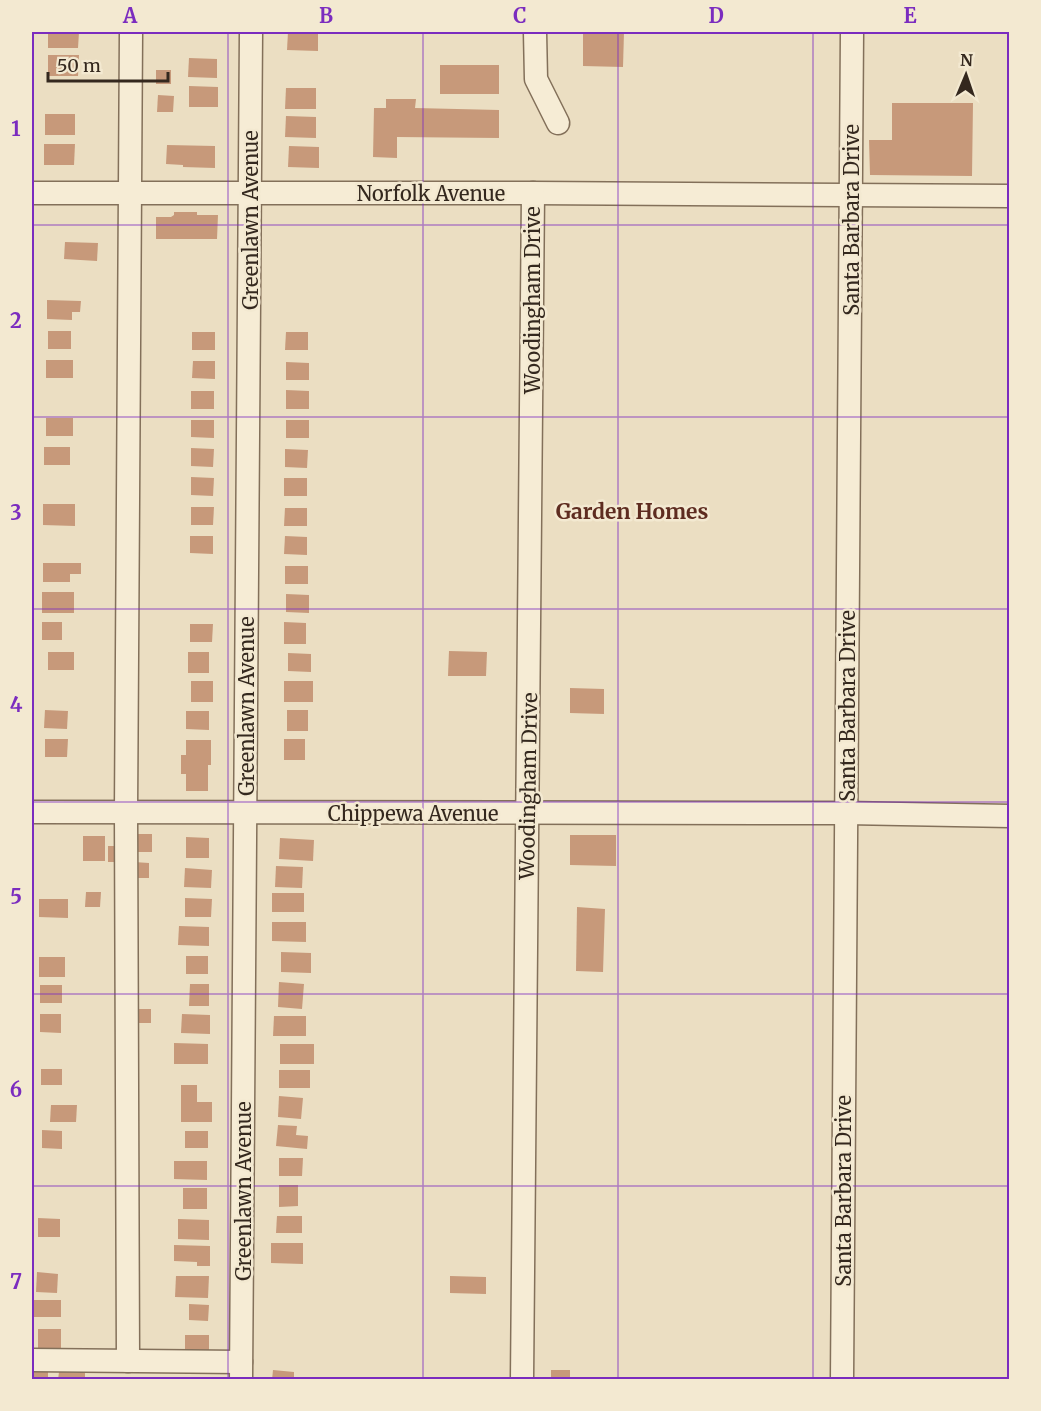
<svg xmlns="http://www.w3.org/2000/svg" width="1041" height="1411" viewBox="0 0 1041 1411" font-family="Merriweather,serif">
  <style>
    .building { fill: #c7997a }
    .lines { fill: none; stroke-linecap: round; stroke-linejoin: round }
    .minor-casing { stroke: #83705a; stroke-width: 25 }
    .minor { stroke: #f6ecd5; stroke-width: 22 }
    .grid { fill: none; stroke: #7b2cbf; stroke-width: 1.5; stroke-opacity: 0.55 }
    .labels { text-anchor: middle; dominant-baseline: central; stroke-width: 5; stroke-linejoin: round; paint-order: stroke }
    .street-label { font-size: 20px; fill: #34281e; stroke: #f3e9d1 }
    .neighbourhood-label { font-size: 21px; font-weight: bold; fill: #5e2c20; stroke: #f3e9d1 }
    .neatline { fill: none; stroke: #7b2cbf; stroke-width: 2 }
    .grid-label { font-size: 20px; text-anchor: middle; font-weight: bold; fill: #7b2cbf }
  </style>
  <rect width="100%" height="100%" fill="#ebdec2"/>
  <g class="building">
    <polygon points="48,32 79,32 78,48 48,48"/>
    <polygon points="288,32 318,32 318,51 287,50"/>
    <polygon points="583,32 624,32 623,67 583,66"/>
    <polygon points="48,55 79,55 78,76 48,76"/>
    <polygon points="189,58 217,59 217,78 188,77"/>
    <rect x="440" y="65" width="59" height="29"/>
    <rect x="156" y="70" width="15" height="14"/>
    <polygon points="189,86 218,87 218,107 189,107"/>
    <polygon points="286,88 316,88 316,109 285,109"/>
    <polygon points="158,95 174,96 173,112 157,112"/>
    <polygon points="386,99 416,99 415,108 499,110 499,138 397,137 397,158 373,157 374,108 386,108"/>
    <polygon points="892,103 973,103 972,176 870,175 869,140 892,140"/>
    <rect x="45" y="114" width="30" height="21"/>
    <polygon points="286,116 316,117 316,138 285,137"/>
    <polygon points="44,144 75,144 74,165 44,165"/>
    <polygon points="167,145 215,146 215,168 183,167 183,165 166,164"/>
    <polygon points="289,146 319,147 319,168 288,167"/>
    <polygon points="174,212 197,212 197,215 218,215 217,239 156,239 156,217 171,217 174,215"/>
    <polygon points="65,242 98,243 97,261 64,259"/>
    <polygon points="47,300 81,301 80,312 72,312 72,320 47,319"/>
    <rect x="48" y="331" width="23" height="18"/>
    <rect x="192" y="332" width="23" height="18"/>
    <polygon points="286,332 308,332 308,350 285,350"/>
    <rect x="46" y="360" width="27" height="18"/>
    <polygon points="193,361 215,361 215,379 192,378"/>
    <polygon points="286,362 309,363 309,380 286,380"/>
    <polygon points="286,390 309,391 309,409 286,409"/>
    <rect x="191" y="391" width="23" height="18"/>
    <rect x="46" y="418" width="27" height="18"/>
    <polygon points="191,420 214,420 214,438 191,437"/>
    <rect x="286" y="420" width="23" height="18"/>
    <rect x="44" y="447" width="26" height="18"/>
    <polygon points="191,448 214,449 213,467 191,466"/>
    <polygon points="285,449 308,450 307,468 285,467"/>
    <polygon points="191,477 214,478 213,496 191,495"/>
    <rect x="284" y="478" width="23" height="18"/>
    <polygon points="43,504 75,504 75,526 43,525"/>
    <polygon points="191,507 214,507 213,525 191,525"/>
    <polygon points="285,508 307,508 307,526 284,526"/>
    <polygon points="190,536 213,536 213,554 190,553"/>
    <polygon points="285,536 307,537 307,555 284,554"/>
    <polygon points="43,563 81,563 81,574 70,574 70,582 43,582"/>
    <rect x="285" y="566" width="23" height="18"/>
    <rect x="42" y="592" width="32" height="21"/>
    <polygon points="286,594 309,595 309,613 286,612"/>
    <rect x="42" y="622" width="20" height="18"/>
    <polygon points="284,622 306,623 306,644 284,644"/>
    <polygon points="190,624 213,624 212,642 190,642"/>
    <polygon points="449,651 487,652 486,676 448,676"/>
    <rect x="48" y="652" width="26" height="18"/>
    <rect x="188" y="652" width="21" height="21"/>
    <polygon points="288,653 311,654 311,672 288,671"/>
    <rect x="191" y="681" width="22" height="21"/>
    <rect x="284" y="681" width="29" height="21"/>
    <polygon points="570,688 604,689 604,714 570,713"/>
    <polygon points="45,710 68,711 67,729 44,728"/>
    <rect x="287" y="710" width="21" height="21"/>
    <polygon points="186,711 209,711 209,730 186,729"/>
    <polygon points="45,739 68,739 67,757 45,757"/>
    <rect x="284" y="739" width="21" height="21"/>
    <polygon points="186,740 211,740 211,765 208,765 208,791 186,791 186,774 181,774 181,755 186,755"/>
    <rect x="137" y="834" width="15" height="18"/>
    <polygon points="570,835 616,835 616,866 570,865"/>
    <rect x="83" y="836" width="22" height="25"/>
    <polygon points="186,837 209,838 209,858 186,858"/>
    <polygon points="280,838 314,840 313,861 279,859"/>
    <polygon points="108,846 119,846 120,862 108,862"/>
    <polygon points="134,862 149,863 149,878 134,878"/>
    <polygon points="276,866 303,867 302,888 275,887"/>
    <polygon points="185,868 212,870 211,888 184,887"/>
    <polygon points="86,892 101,892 100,907 85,907"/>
    <rect x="272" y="893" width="32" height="19"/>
    <polygon points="185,898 212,899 211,917 185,917"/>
    <polygon points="39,899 68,899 68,918 39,917"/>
    <polygon points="577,907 605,909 603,972 576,971"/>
    <polygon points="272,922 306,922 306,942 272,941"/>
    <polygon points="179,926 209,927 209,946 178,945"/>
    <polygon points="281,952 311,953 311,973 281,972"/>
    <rect x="186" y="956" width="22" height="18"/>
    <rect x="39" y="957" width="26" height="20"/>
    <polygon points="279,982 304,984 302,1009 278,1007"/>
    <polygon points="190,984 209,984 209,1006 189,1006"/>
    <rect x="40" y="985" width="22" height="18"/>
    <rect x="135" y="1009" width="16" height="14"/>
    <polygon points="40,1014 61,1014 61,1033 40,1032"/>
    <polygon points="182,1014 210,1015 210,1034 181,1033"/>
    <polygon points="274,1016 306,1016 306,1036 273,1036"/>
    <polygon points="174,1043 208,1044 208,1064 174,1064"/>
    <rect x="280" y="1044" width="34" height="20"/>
    <rect x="41" y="1069" width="21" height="16"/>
    <rect x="279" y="1070" width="31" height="18"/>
    <polygon points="181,1085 197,1085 197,1102 212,1102 212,1122 181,1122"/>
    <polygon points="279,1096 303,1098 301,1119 278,1117"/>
    <polygon points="51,1105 77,1105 76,1122 50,1122"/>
    <polygon points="278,1125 297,1126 296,1135 308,1136 307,1149 276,1146"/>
    <polygon points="42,1130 62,1131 62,1149 42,1148"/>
    <rect x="185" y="1131" width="23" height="17"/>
    <polygon points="279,1158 303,1158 302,1176 279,1176"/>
    <polygon points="174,1161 207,1161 207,1180 174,1179"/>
    <polygon points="279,1185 298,1185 298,1206 279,1207"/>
    <rect x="183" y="1188" width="24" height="21"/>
    <polygon points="277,1216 302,1216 302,1233 276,1233"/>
    <polygon points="38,1218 60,1219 60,1237 38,1237"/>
    <polygon points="178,1219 209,1220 209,1240 178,1239"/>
    <polygon points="271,1243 303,1243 303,1264 271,1263"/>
    <polygon points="174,1245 210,1246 210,1266 197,1266 197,1262 174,1261"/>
    <polygon points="37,1272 58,1274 57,1293 36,1292"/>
    <polygon points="176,1276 209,1276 208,1298 175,1297"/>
    <polygon points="450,1276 486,1277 486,1294 450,1293"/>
    <rect x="33" y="1300" width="28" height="17"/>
    <polygon points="189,1304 209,1305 208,1321 189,1320"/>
    <rect x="38" y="1329" width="23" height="19"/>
    <rect x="185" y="1335" width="24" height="17"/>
    <polygon points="273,1370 294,1372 294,1380 272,1380"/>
    <rect x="551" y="1370" width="19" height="10"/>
    <rect x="32" y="1371" width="16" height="9"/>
    <polygon points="59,1372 85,1373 85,1380 58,1380"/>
  </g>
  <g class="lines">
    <g class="minor-casing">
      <g id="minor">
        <polyline points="535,32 536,79 558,123"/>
        <polyline points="32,193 533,193 1010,196"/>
        <polyline points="32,812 846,813 1010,816"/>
        <polyline points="32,1360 241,1362"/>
        <polyline points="128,1361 126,812 131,32"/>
        <polyline points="241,1380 251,32"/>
        <polyline points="522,1380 533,193"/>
        <polyline points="842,1380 852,32"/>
      </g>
    </g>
    <use href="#minor" class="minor"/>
  </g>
  <path class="grid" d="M228 32V1380M423 32V1380M618 32V1380M813 32V1380M32 225H1010M32 417H1010M32 609H1010M32 802H1010M32 994H1010M32 1186H1010"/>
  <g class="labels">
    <g class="street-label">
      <text x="431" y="193">Norfolk Avenue</text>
      <text transform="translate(250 220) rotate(-90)">Greenlawn Avenue</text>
      <text transform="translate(851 220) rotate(-90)">Santa Barbara Drive</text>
      <text transform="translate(532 300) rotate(-90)">Woodingham Drive</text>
      <text transform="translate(246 706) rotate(-90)">Greenlawn Avenue</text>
      <text transform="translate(847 706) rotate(-90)">Santa Barbara Drive</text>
      <text transform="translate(528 786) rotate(-89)">Woodingham Drive</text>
      <text x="413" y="813">Chippewa Avenue</text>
      <text transform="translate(243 1191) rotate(-90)">Greenlawn Avenue</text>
      <text transform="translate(843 1191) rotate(-90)">Santa Barbara Drive</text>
    </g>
    <g class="neighbourhood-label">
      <text x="632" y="511">Garden Homes</text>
    </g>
  </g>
  <rect width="1041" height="1411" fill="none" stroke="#f3e9d1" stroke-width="66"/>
  <g transform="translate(966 75) rotate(2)" stroke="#f3e9d1" stroke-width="4.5" paint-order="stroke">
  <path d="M0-4.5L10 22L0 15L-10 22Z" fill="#34281e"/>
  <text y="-9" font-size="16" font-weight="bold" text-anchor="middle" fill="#34281e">N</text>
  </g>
  <path d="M48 72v9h120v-9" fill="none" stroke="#34281e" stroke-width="3"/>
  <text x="57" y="72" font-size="18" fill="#34281e" stroke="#f3e9d1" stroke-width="4.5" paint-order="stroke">50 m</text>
  <rect x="33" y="33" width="975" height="1345" class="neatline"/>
  <g class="grid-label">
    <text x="130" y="23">A</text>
    <text x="326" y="23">B</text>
    <text x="520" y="23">C</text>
    <text x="716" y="23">D</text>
    <text x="910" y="23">E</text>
    <text x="16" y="136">1</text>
    <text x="16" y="328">2</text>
    <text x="16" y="520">3</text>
    <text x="16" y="712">4</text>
    <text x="16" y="904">5</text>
    <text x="16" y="1097">6</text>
    <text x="16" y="1289">7</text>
  </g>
</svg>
